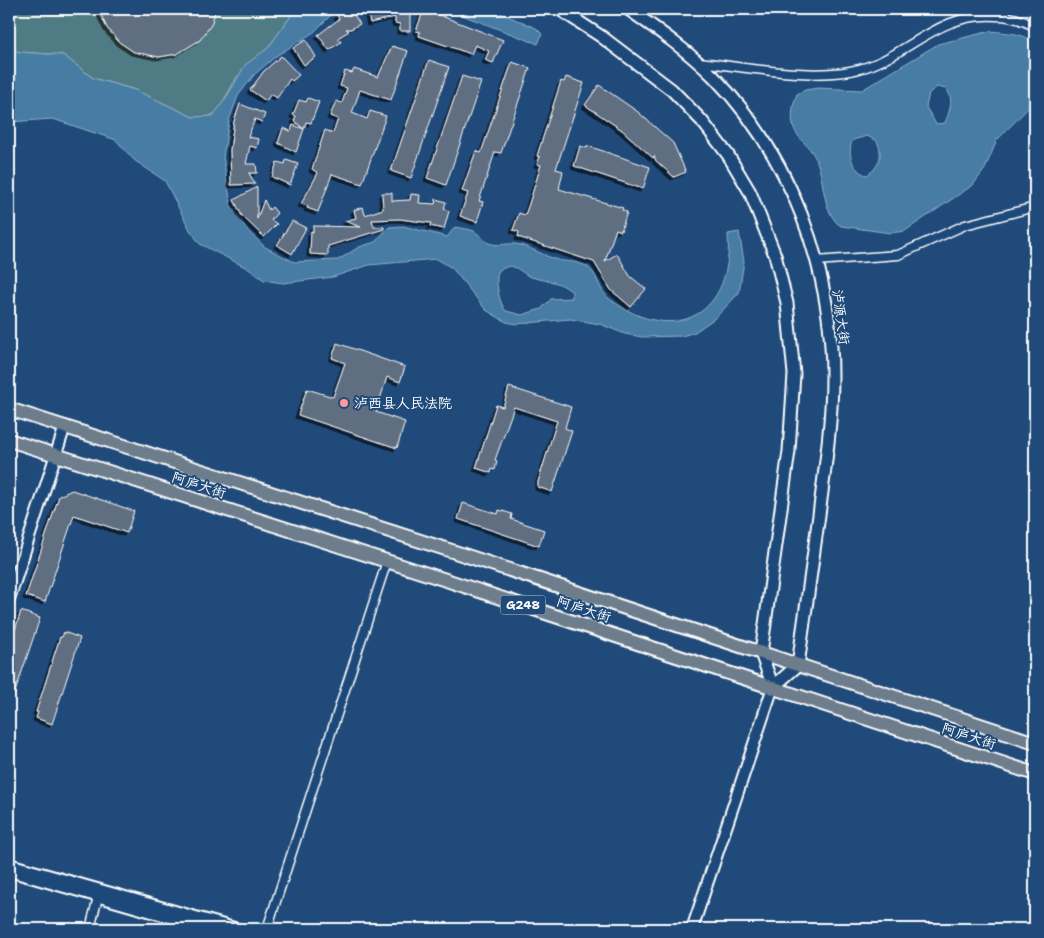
<svg xmlns="http://www.w3.org/2000/svg" width="1044" height="938" viewBox="0 0 1044 938" font-family="'Shantell Sans','LXGW WenKai TC',sans-serif">
  <style>
    .green { fill: #507c84; stroke: #a8bec2 }
    .water { fill: #477ca4; stroke: #91b0c8; fill-rule: evenodd }
    .building { fill: #616e81; stroke: #fff; filter: url(#shadow) }
    .lines { fill: none; stroke-linecap: round; stroke-linejoin: round }
    .minor-casing { stroke: #fff; stroke-width: 11 }
    .tertiary-casing { stroke: #fff; stroke-width: 14 }
    .secondary-casing { stroke: #fff; stroke-width: 15 }
    .trunk-casing { stroke: #fff; stroke-width: 16 }
    .minor { stroke: #1f4a7a; stroke-width: 8 }
    .tertiary { stroke: #1f4a7a; stroke-width: 10 }
    .secondary { stroke: #1f4a7a; stroke-width: 11 }
    .trunk { stroke: #6d7d8c; stroke-width: 12 }
    .poi-dot { fill: #ff9aa2; stroke: #1f4a7a; stroke-width: 2 }
    .labels { text-anchor: middle; dominant-baseline: central; stroke-width: 4; stroke-linejoin: round; paint-order: stroke }
    .shield { fill: #1f4a7a; stroke: #bcc9d7; stroke-width: 1 }
    .shield-label { font-size: 12px; font-weight: bold; fill: #fff }
    .street-label { font-size: 14px; fill: #fff; stroke: #1f4a7a }
    .poi-label { font-size: 14px; fill: #fff; stroke: #1f4a7a; text-anchor: start }
  </style>
  <defs>
    <filter id="shadow"><feDropShadow dx="-3" dy="3" stdDeviation="0" flood-color="#0009"/></filter>
  </defs>
  <rect width="100%" height="100%" fill="#1f4a7a"/>
  <filter id="ink" filterUnits="userSpaceOnUse"><feTurbulence type="fractalNoise" baseFrequency=".02" numOctaves="2"/><feDisplacementMap in="SourceGraphic" scale="10" xChannelSelector="R" yChannelSelector="G"/><feConvolveMatrix kernelMatrix="1 2 1 2 8 2 1 2 1" color-interpolation-filters="sRGB"/></filter>
  <g filter="url(#ink)">
    <polygon class="green" points="9,9 296,9 268,48 237,77 217,112 208,117 193,117 135,90 93,78 63,55 19,52 9,47"/>
    <g class="water">
      <path d="M296 9H337L314 32 276 56 254 75 238 96 229 120 223 157 231 205 248 231 265 247 294 262 338 260 359 247 375 242 389 227 403 226 447 237 455 227C461 228 469 229 474 231 481 235 484 242 492 244 500 246 507 243 515 244 530 246 543 256 558 260 567 262 575 261 584 265 599 271 597 291 611 300 676 347 734 314 728 234L739 232 744 261 739 293 715 318 695 332 682 336 642 337 625 334 600 324 570 319 517 324 506 322 486 310 452 268 437 259 369 265 333 277 283 283 264 280 247 268 200 244 190 230 165 181 134 160 116 140 53 119 9 122V47L19 52 63 55 93 78 135 90 193 117 213 116 228 95 245 65 268 48ZM509 266C517 267 520 271 527 275 539 282 557 278 572 292V298L551 299 541 309 522 315 506 311C499 304 494 278 499 270Z"/>
      <polygon points="446,9 491,9 536,28 542,34 538,44"/>
      <path d="M991 31C1005 33 1026 32 1035 45V101L997 140 985 169 973 185 905 231 890 233 841 226 837 223C821 206 825 177 815 157 809 145 796 138 793 125 791 116 793 102 797 94L805 90 818 88 862 90 938 44ZM937 87 946 89C955 99 949 112 945 123L936 124 926 107 929 93ZM867 136 876 140C884 153 880 167 867 175 853 172 846 152 853 140Z"/>
    </g>
    <g class="building">
      <polygon points="98,9 216,9 211,25 200,40 177,54 159,57 134,52 119,42 107,28"/>
      <polygon points="348,9 350,9 360,24 351,29 346,29 349,31 338,38 341,42 329,50 318,35 339,19 337,15"/>
      <polygon points="367,9 410,9 410,31 400,31 400,24 395,23 395,17 370,23"/>
      <polygon points="424,9 503,40 493,63 485,60 489,51 475,45 471,54 419,36 420,32 416,31"/>
      <polygon points="306,40 316,57 304,65 293,48"/>
      <polygon points="392,46 408,51 391,100 360,90 352,113 367,119 370,111 386,116 362,184 332,174 318,212 307,208 308,206 301,204 318,173 312,169 325,130 333,133 338,119 330,116 336,101 342,103 347,88 340,86 345,71 352,73 354,69 378,77"/>
      <polygon points="281,56 299,75 292,81 290,79 277,98 271,94 266,101 250,90 264,71"/>
      <polygon points="429,60 449,67 411,178 391,171"/>
      <polygon points="512,62 530,68 501,153 495,152 479,201 483,202 477,222 460,216 468,193 462,191 476,151 481,153"/>
      <polygon points="462,76 481,82 446,185 427,178"/>
      <polygon points="566,77 584,83 556,169 563,171 559,189 623,208 622,210 627,212 621,231 616,229 605,261 617,254 630,276 646,289 631,307 611,290 594,262 518,237 519,232 513,230 519,213 525,215 529,204 541,165 537,164 540,157 537,156 561,81 564,82"/>
      <polygon points="599,85 638,112 673,143 686,172 674,177 656,161 654,156 653,158 622,130 585,105"/>
      <polygon points="308,98 319,102 311,123 306,122 304,129 294,121 296,116 293,115 299,100 306,102"/>
      <polygon points="240,104 265,114 262,122 255,119 248,137 259,139 257,148 250,146 246,164 256,164 257,173 249,173 255,184 231,185 230,150 234,121"/>
      <polygon points="293,125 304,129 296,152 278,143 283,128 291,131"/>
      <polygon points="580,146 587,148 588,146 650,167 643,189 574,166"/>
      <polygon points="286,160 298,164 290,185 272,177 277,162 285,164"/>
      <polygon points="257,187 257,219 264,200 269,210 272,207 277,213 271,220 277,224 264,237 242,216 234,200"/>
      <polygon points="382,193 392,193 392,201 410,200 411,194 420,195 419,203 435,204 436,199 446,202 444,209 449,211 444,229 430,226 431,223 400,219 372,220 374,227 384,227 384,229 328,246 328,255 310,254 311,231 313,232 313,226 361,227 345,221 356,218 354,210 363,207 365,215 383,209"/>
      <polygon points="292,221 306,228 292,254 277,245"/>
      <polygon points="337,343 405,367 400,382 387,377 376,412 405,422 397,448 298,415 307,389 333,397 345,363 332,358"/>
      <polygon points="509,387 571,407 565,428 572,431 552,492 538,487 538,482 557,421 514,407 495,460 497,461 495,470 492,469 491,473 476,468 496,405 503,407"/>
      <polygon points="72,490 134,511 127,533 74,515 45,602 26,596 59,496"/>
      <polygon points="463,503 498,514 499,510 512,514 511,519 544,530 539,546 458,519"/>
      <polygon points="21,611 40,618 10,707 9,649"/>
      <polygon points="64,632 80,638 52,724 36,718 38,712 36,712 60,637 62,637"/>
    </g>
    <g class="lines">
      <g class="minor-casing">
        <g id="minor">
          <path d="M699 62C745 67 803 79 850 71 905 62 933 12 996 16 1011 16 1022 19 1035 27"/>
          <polyline points="816,261 898,255 965,225 1035,207"/>
          <polyline points="90,929 98,897"/>
          <polyline points="267,929 387,561"/>
        </g>
      </g>
      <g class="tertiary-casing">
        <g id="tertiary">
          <polyline points="9,600 65,426"/>
          <polyline points="9,864 238,929"/>
          <polyline points="9,871 211,929"/>
          <polyline points="692,929 773,687"/>
        </g>
      </g>
      <g class="secondary-casing">
        <path id="secondary" d="M559 9 602 37 672 90 702 121 728 155 750 192 775 255 787 303 794 374 789 451 761 653 773 687 798 665C805 615 812 565 819 515 825 468 832 423 832 376 832 267 790 155 714 77 688 51 658 30 628 9"/>
      </g>
      <g class="trunk-casing">
        <g id="trunk">
          <polyline points="9,409 458,553 1035,743"/>
          <polyline points="9,440 449,581 1035,774"/>
        </g>
      </g>
      <use href="#minor" class="minor"/>
      <use href="#tertiary" class="tertiary"/>
      <use href="#secondary" class="secondary"/>
      <use href="#trunk" class="trunk"/>
    </g>
  </g>
  <circle class="poi-dot" cx="344" cy="403" r="5"/>
  <g class="labels">
    <rect class="shield" x="500.5" y="595.5" width="45" height="19" rx="4"/>
    <g class="shield-label">
      <text x="523" y="605">G248</text>
    </g>
    <g class="street-label">
      <text transform="translate(841 317) rotate(82)">泸源大街</text>
      <text transform="translate(199 485) rotate(18)">阿庐大街</text>
      <text transform="translate(584 609) rotate(18)">阿庐大街</text>
      <text transform="translate(969 736) rotate(18)">阿庐大街</text>
    </g>
    <g class="poi-label">
      <text x="354" y="403">泸西县人民法院</text>
    </g>
  </g>
  <rect width="1044" height="938" fill="none" stroke="#1f4a7a" stroke-width="30"/>
  <rect x="15" y="15" width="1014" height="908" fill="none" stroke="#fff" stroke-width="2" filter="url(#ink)"/>
</svg>
